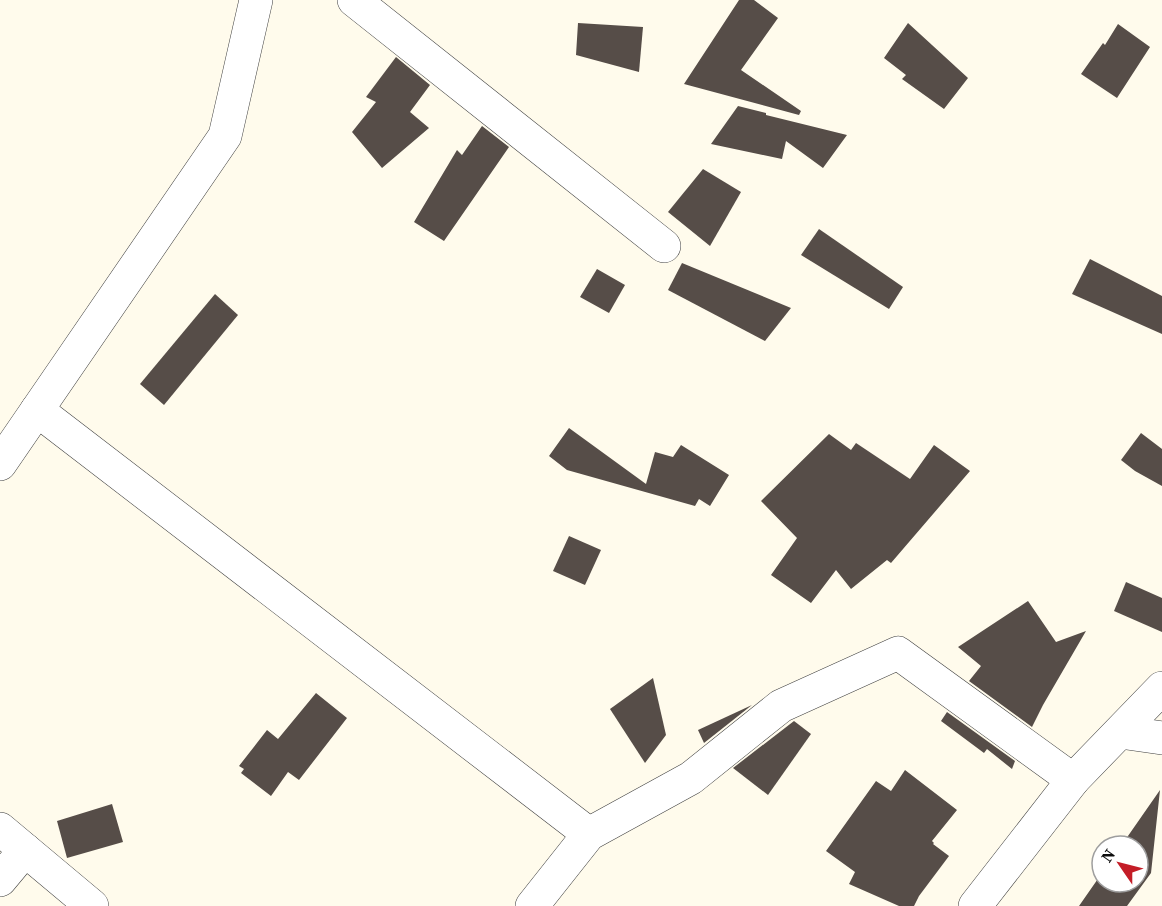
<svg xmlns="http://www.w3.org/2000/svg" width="1162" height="906" viewBox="0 0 1162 906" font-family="'Source Serif 4',serif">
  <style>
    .building { fill: #564d48 }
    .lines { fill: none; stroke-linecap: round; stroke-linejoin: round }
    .minor-casing { stroke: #3f3f3f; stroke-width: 34 }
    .minor { stroke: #fff; stroke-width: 33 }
  </style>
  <rect width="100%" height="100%" fill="#fffbec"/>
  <g class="building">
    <polygon points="739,0 754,0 778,18 741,70 801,111 799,115 684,84"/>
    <polygon points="578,23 643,27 639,72 576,55"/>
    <polygon points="908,23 968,78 944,109 902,79 906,75 884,58"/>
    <polygon points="1118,24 1150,47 1117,98 1081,74 1103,43 1105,45"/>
    <polygon points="396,57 430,85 410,112 429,128 382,168 352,132 376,102 366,97"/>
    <polygon points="738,106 766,113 766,115 847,135 823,168 786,141 782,159 711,144"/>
    <polygon points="482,126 509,147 444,241 414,222 457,150 462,155"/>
    <polygon points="703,169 741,192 710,246 668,212"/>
    <polygon points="819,229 903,287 889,309 801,255"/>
    <polygon points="1090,259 1162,296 1162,334 1072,294"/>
    <polygon points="682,263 791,308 765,341 668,290"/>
    <polygon points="597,269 625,285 609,313 580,297"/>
    <polygon points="215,294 238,315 164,405 140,384"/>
    <polygon points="569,428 646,484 655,452 673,457 681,445 729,475 710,506 699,499 695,506 567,470 549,456"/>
    <polygon points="1141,433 1162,449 1162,486 1135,471 1121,460"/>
    <polygon points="829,434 851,450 856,443 910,479 934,445 970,471 891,563 887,560 851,589 836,570 811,603 771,575 797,538 761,501"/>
    <polygon points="569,536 601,550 585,585 553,571"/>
    <polygon points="1126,582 1162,598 1162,632 1114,611"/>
    <polygon points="1028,601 1056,642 1086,631 1043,705 1032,727 969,681 981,666 958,647"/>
    <polygon points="653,678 666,735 645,763 610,709"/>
    <polygon points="316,693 347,718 299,780 288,772 271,796 241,773 244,769 239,766 267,730 278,739"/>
    <polygon points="752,705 704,743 698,730"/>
    <polygon points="947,712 1015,761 1012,769 987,749 984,753 941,721"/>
    <polygon points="794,721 811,734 768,795 733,768"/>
    <polygon points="905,770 957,810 932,841 934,843 933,844 949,856 919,896 914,906 899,906 849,884 855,872 826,851 876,781 891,791"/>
    <polygon points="1160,790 1151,873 1127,906 1079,906 1102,873 1102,882 1138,882 1138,846 1121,846"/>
    <polygon points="112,804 123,842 67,858 57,821"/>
  </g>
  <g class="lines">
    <g class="minor-casing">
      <g id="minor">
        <polyline points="354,0 664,246"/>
        <polyline points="37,410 589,834"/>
        <polyline points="0,464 225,136 256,0"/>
        <polyline points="1120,732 1162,738"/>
        <polyline points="0,829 92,906"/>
        <polyline points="0,880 25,850"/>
        <polyline points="532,906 589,834 691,778 781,706 898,653 1073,780"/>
        <polyline points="975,906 1073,780 1162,688"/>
      </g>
    </g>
    <use href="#minor" class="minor"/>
  </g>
  <g transform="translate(1120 864) rotate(305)"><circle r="28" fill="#ffffff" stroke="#9e9e9e" stroke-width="1.5"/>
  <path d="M0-4.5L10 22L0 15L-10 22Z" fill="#c41d27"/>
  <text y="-9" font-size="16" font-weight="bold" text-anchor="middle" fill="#0c0c0c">N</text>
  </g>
</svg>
